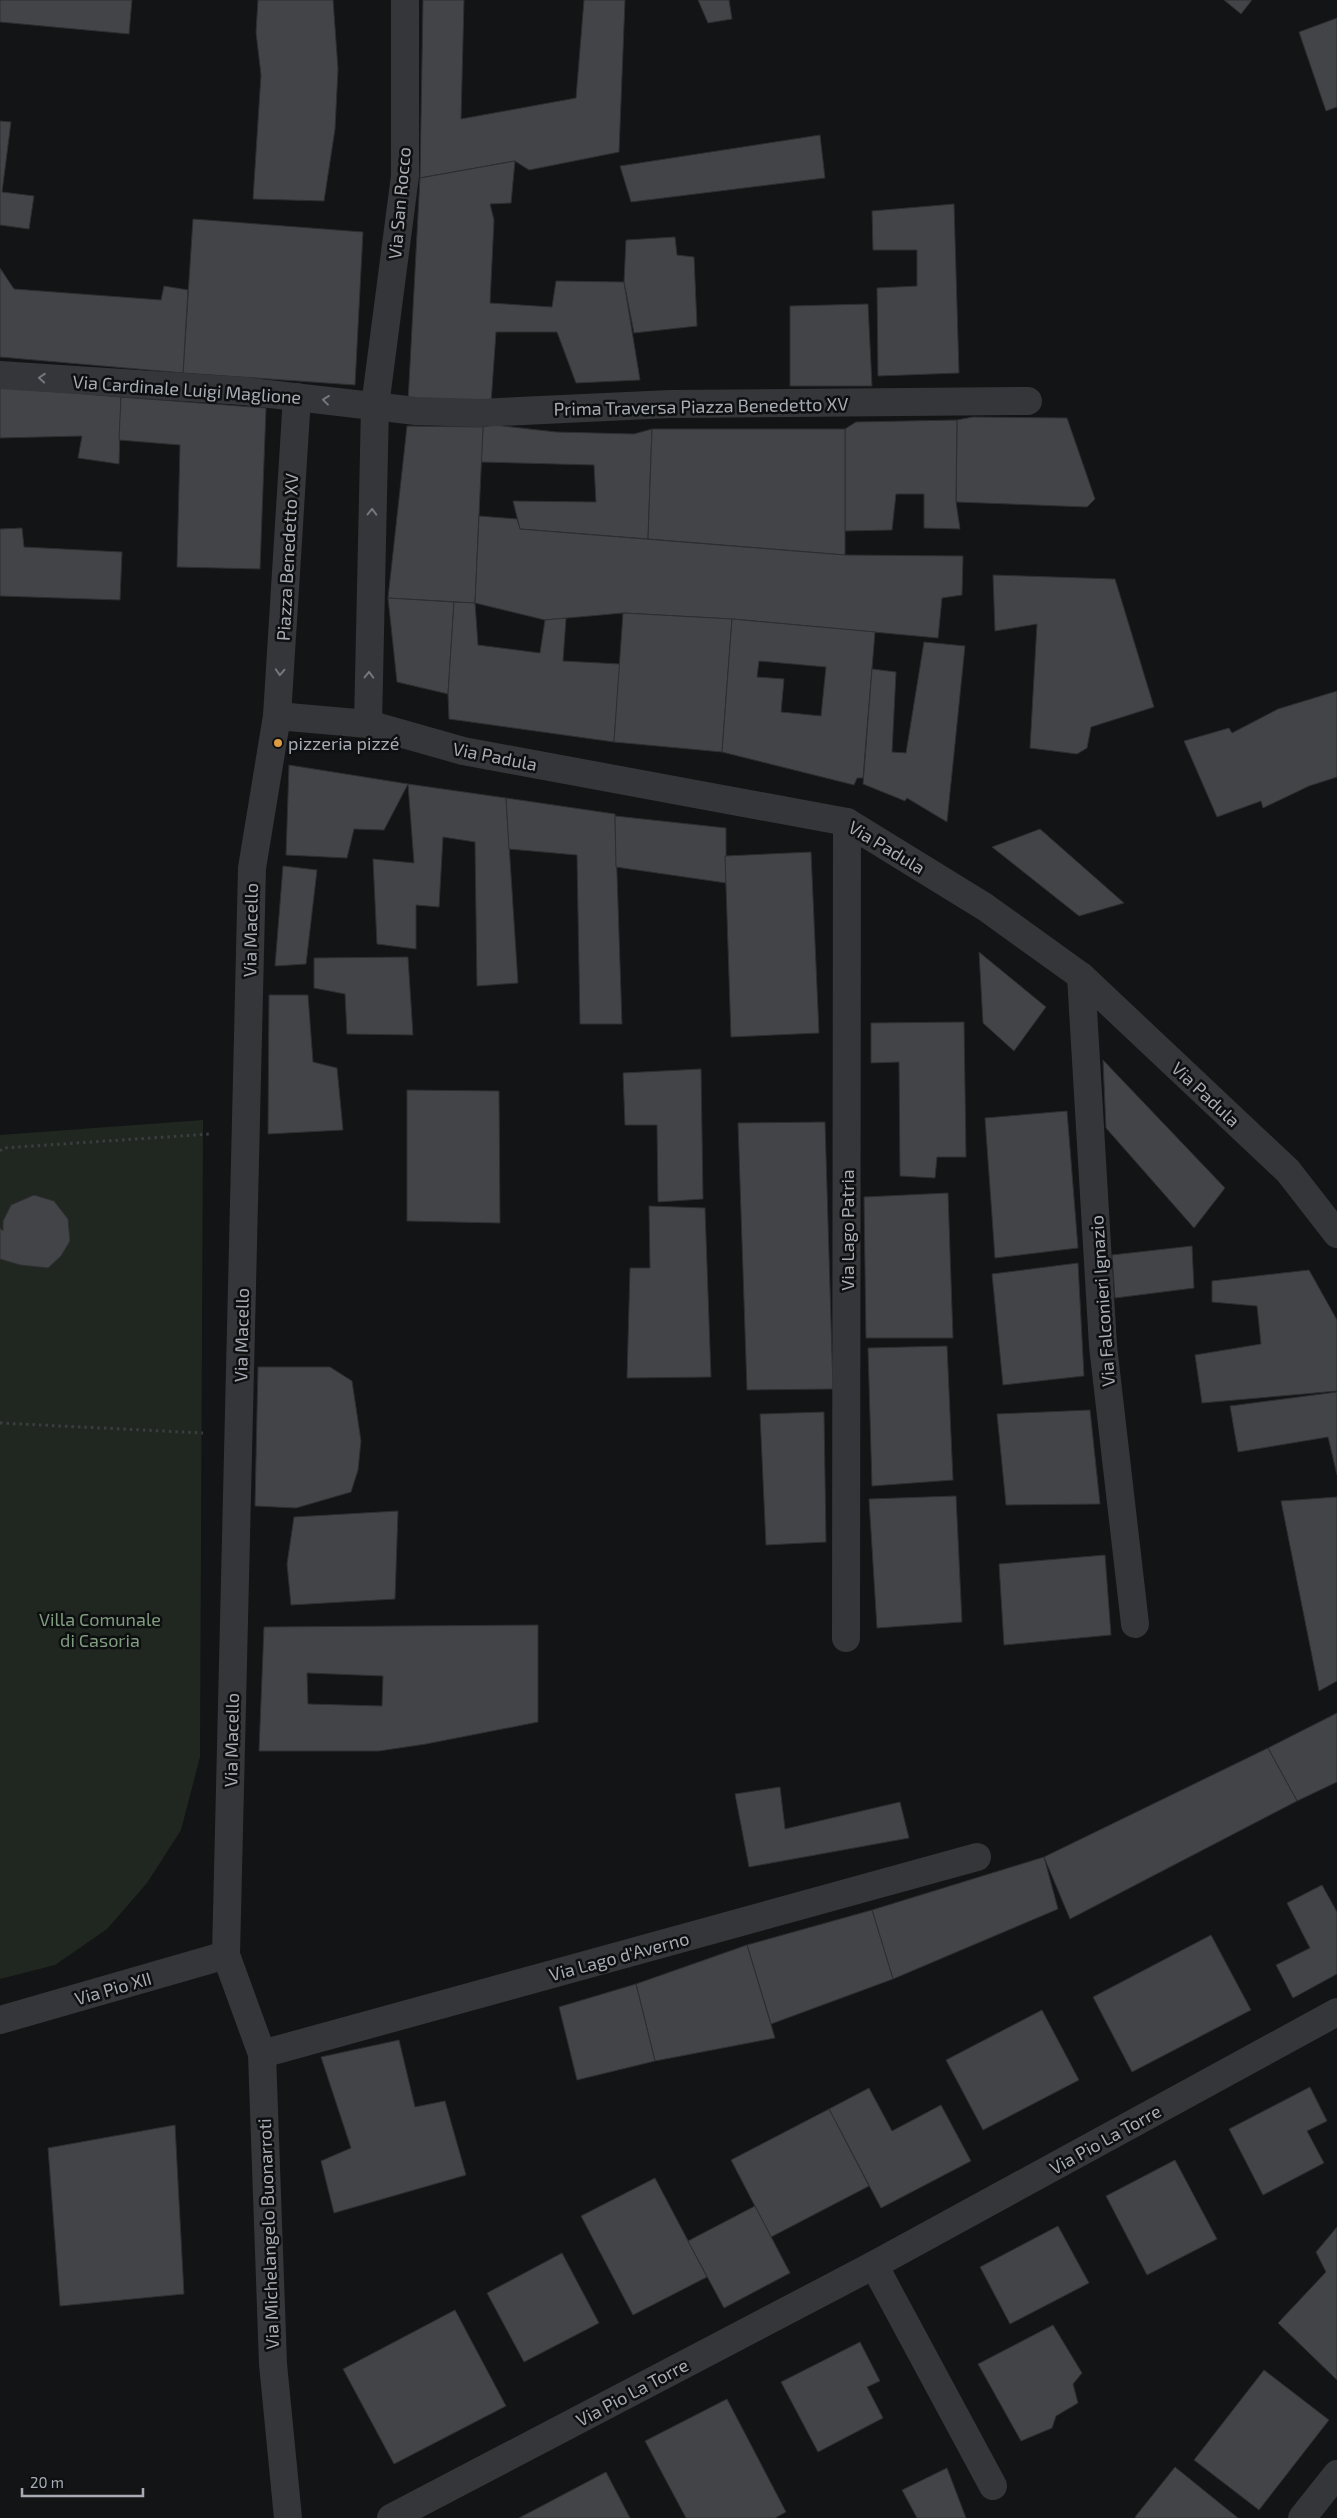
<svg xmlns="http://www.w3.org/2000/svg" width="1337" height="2518" viewBox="0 0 1337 2518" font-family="'Exo 2',sans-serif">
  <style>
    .green { fill: #202720 }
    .building { fill: #434448; stroke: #2e2e31; fill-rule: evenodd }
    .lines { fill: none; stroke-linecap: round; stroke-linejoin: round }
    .path { stroke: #3b3d40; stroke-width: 3; stroke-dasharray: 2.5 4; stroke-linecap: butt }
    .minor { stroke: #353639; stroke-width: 28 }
    .oneway { stroke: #74777d }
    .poi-dot { fill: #dd9b43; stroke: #0e0f10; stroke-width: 2 }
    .labels { text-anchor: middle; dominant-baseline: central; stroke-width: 5; stroke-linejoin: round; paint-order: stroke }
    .street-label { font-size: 18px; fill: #a7acb4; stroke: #0e0f10 }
    .poi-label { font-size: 18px; fill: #a7acb4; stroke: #0e0f10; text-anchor: start }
    .park-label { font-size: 18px; fill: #819d80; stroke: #0e0f10 }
  </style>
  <rect width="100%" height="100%" fill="#131415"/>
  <polygon class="green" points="203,1120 200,1757 181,1830 147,1883 107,1929 55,1965 0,1979 0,1135"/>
  <g class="building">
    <polygon points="0,0 132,0 129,34 0,22"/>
    <polygon points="258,0 333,0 338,69 335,129 324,201 253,199 261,75 256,32"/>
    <polygon points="423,0 464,0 461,119 576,98 584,0 625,0 619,152 529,170 515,161 420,178"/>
    <polygon points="698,0 729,0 732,19 708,23"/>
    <polygon points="1224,0 1252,0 1241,14"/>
    <polygon points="1337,18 1337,107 1326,111 1299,32"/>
    <polygon points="0,121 11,122 2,192 34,196 29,229 0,225"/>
    <polygon points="820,135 825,178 631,202 620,166"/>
    <polygon points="515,161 511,203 490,204 494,220 490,303 552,307 556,281 624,282 640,380 576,383 557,332 496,332 491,403 408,402 420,178"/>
    <polygon points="954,204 959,373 878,376 877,288 917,286 917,250 873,250 872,211"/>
    <polygon points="193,219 363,232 355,385 183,373"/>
    <polygon points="675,237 677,255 694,257 697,326 634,333 624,282 626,240"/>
    <polygon points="0,268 14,289 161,300 164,286 188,290 183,373 0,357"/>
    <polygon points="868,304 872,386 790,386 790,306"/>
    <polygon points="0,387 121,397 119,464 78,458 82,436 0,438"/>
    <polygon points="121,397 266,408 260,569 177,567 180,445 119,440"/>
    <polygon points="973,417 1067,418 1095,499 1087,507 956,502 957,420"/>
    <polygon points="957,420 956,502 960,529 924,528 924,494 896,494 892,530 845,531 845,429 856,422"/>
    <polygon points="494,425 556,432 634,434 652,429 648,539 520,529 513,501 596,502 594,465 481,462 483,427"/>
    <polygon points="407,426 483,427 475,603 388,598"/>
    <polygon points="652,429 845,429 845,555 648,539"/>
    <polygon points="479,516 517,519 520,529 845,555 963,556 962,595 942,598 938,638 732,619 623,613 545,620 475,603"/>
    <polygon points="22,528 24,547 122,552 120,600 0,596 0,529"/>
    <polygon points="993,575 1115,579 1154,707 1091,727 1087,748 1077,754 1030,748 1037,624 995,631"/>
    <polygon points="388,598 454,602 448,694 397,682"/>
    <polygon points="454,602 475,603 478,645 540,653 545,620 566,618 563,661 620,664 614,742 449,719 448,694"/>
    <polygon points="623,613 732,619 722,752 614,742"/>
    <path d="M732 619 875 632 863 778H857L854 785 722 752ZM759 661 826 667 821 716 781 712 784 679 757 677Z"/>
    <polygon points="924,642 965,646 947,822 907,798 905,801 863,784 872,669 896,672 892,752 906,753"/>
    <polygon points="1337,691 1337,777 1309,786 1263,808 1261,801 1217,817 1184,741 1229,728 1232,733 1278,709"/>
    <polygon points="289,765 408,784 384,830 354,829 347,858 286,855"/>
    <polygon points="408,784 506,798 518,983 477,986 475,842 443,837 439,907 416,905 416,949 377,944 373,859 414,863"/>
    <polygon points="506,798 615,814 622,1024 580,1024 577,855 509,849"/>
    <polygon points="615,816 726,828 726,883 616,867"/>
    <polygon points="1040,829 1124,903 1079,916 992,847"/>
    <polygon points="811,852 819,1033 731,1037 725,856"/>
    <polygon points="283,866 317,870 306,964 275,966"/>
    <polygon points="979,952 1046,1007 1014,1051 983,1023"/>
    <polygon points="408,957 413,1035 347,1034 345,994 314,988 314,958"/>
    <polygon points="269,995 308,995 313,1062 337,1068 343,1130 268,1134"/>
    <polygon points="964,1022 966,1157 937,1157 935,1178 900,1176 899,1062 871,1063 871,1023"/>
    <polygon points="1103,1060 1225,1188 1194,1228 1106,1128"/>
    <polygon points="701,1069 703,1199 658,1202 657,1125 625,1125 623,1073"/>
    <polygon points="407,1090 499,1091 500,1223 407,1221"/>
    <polygon points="1067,1111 1078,1248 995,1258 985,1118"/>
    <polygon points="825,1122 833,1389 747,1390 738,1123"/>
    <polygon points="948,1193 953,1338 866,1338 864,1197"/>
    <polygon points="34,1195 54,1201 68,1219 70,1241 61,1256 48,1268 20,1265 0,1259 0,1228 3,1231 3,1221 11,1205"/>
    <polygon points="649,1206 705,1208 711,1377 627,1378 630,1268 650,1268"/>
    <polygon points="1192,1246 1194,1288 1115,1298 1112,1255"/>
    <polygon points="1078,1263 1084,1376 1003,1385 992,1274"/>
    <polygon points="1309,1270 1337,1320 1337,1391 1202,1403 1195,1355 1261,1344 1257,1306 1212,1302 1212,1281"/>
    <polygon points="947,1346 953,1480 872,1486 868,1348"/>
    <polygon points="258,1367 330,1367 352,1381 361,1441 358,1470 351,1492 296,1508 255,1506"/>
    <polygon points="1337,1392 1337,1475 1328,1437 1238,1452 1230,1406"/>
    <polygon points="1090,1410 1100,1504 1006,1505 997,1414"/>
    <polygon points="824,1412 826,1542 766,1545 760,1414"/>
    <polygon points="956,1496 962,1622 877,1628 869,1499"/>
    <polygon points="1337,1497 1337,1681 1319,1691 1281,1501"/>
    <polygon points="398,1511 395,1599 291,1605 287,1564 294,1517"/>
    <polygon points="1105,1555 1111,1635 1004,1645 999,1564"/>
    <path d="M538 1625V1722L426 1744 379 1751H259L264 1627ZM307 1673 383 1676 382 1706 308 1704Z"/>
    <polygon points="1337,1713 1337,1782 1297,1801 1268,1748"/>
    <polygon points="1268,1748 1297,1801 1070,1919 1044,1857"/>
    <polygon points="780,1787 785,1829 900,1802 909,1838 749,1867 735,1794"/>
    <polygon points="1044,1857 1058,1909 893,1979 872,1910"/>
    <polygon points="1322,1885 1337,1912 1337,1974 1293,1998 1276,1965 1310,1948 1287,1903"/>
    <polygon points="872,1910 893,1979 771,2024 747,1945"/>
    <polygon points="1211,1935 1251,2010 1132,2072 1093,1997"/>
    <polygon points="747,1945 775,2038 655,2061 636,1984"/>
    <polygon points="636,1984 655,2061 577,2080 559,2007"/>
    <polygon points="1042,2010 1079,2080 983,2130 946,2060"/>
    <polygon points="399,2040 415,2107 445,2101 466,2175 334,2213 321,2161 351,2148 321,2057"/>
    <polygon points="1310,2087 1327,2121 1307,2131 1324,2163 1263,2195 1229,2129"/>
    <polygon points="869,2088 892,2131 941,2105 971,2161 881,2208 829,2109"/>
    <polygon points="829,2109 869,2186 771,2237 731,2160"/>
    <polygon points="175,2125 184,2294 60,2306 48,2148"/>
    <polygon points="1175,2160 1217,2239 1147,2275 1106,2196"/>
    <polygon points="655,2178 707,2277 633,2315 581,2216"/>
    <polygon points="755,2206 790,2273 724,2308 688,2241"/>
    <polygon points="1058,2226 1089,2283 1010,2324 980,2267"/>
    <polygon points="1337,2227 1337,2380 1278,2323 1326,2272 1316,2252"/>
    <polygon points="562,2253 599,2323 524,2362 487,2293"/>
    <polygon points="455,2310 506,2406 394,2464 343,2369"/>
    <polygon points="1053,2325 1082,2373 1073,2384 1078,2403 1056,2416 1052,2428 1021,2441 978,2364"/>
    <polygon points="860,2342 880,2381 867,2387 883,2418 818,2452 781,2382"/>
    <polygon points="1264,2370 1329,2420 1259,2510 1194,2460"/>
    <polygon points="727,2399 786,2512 775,2518 686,2518 645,2441"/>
    <polygon points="1175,2467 1238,2518 1137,2518 1135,2517"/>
    <polygon points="947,2468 966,2518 917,2518 902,2490"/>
    <polygon points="606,2472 630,2518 519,2518"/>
  </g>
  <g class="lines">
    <g class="path">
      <polyline points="0,1151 3,1148 210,1134"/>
      <polyline points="0,1423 203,1433"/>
    </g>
    <g class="minor">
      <polyline points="0,375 243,391 416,411 479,413 670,404 1028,401"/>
      <polyline points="277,716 368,724 463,751 847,822 985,907 1081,976 1288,1171 1337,1234"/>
      <polyline points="368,724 375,406 405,176 405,0"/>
      <polyline points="1081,976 1103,1346 1135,1624"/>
      <polyline points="846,1638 847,822"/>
      <polyline points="0,2020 226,1955"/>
      <polyline points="262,2054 977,1857"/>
      <polyline points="874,2265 993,2486"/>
      <polyline points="288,2518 273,2364 262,2054 226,1955 252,868 277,716 297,397"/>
      <polyline points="391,2518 874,2265 1337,2012"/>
      <polyline points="1302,2518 1337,2474"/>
    </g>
  </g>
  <defs><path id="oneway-chevron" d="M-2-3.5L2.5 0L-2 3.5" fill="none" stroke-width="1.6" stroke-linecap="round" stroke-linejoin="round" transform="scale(1.25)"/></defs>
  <g class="oneway">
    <use href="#oneway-chevron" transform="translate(42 378) rotate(-176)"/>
    <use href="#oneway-chevron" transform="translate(326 400) rotate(-173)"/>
    <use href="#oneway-chevron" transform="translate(372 512) rotate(-89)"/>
    <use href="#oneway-chevron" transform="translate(280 672) rotate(93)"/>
    <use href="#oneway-chevron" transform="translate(369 675) rotate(-89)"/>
  </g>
  <circle class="poi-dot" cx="278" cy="743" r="5"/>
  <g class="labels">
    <g class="street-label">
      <text transform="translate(399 203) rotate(-85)">Via San Rocco</text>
      <text transform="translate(187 389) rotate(4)">Via Cardinale Luigi Maglione</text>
      <text transform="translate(701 406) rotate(-1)">Prima Traversa Piazza Benedetto XV</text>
      <text transform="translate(287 557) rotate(-87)">Piazza Benedetto XV</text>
      <text transform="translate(495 756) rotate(11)">Via Padula</text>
      <text transform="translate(887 847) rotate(31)">Via Padula</text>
      <text transform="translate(250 930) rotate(-89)">Via Macello</text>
      <text transform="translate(1206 1094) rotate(43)">Via Padula</text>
      <text transform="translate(847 1230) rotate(-90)">Via Lago Patria</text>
      <text transform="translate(1102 1301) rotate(-94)">Via Falconieri Ignazio</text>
      <text transform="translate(241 1335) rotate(-89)">Via Macello</text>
      <text transform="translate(231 1740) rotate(-89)">Via Macello</text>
      <text transform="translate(619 1956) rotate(-15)">Via Lago d'Averno</text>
      <text transform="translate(113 1988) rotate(-16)">Via Pio XII</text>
      <text transform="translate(1105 2139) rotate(-29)">Via Pio La Torre</text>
      <text transform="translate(268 2234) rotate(-92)">Via Michelangelo Buonarroti</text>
      <text transform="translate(632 2392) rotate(-28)">Via Pio La Torre</text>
    </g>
    <g class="poi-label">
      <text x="288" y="743">pizzeria pizzé</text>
    </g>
    <g class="park-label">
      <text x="100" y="1619">Villa Comunale<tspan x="100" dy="21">di Casoria</tspan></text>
    </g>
  </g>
  <path d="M22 2488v8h121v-8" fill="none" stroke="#a7acb4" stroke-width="2.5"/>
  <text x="30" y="2488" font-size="15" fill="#a7acb4" stroke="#0e0f10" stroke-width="4" paint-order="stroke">20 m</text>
</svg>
